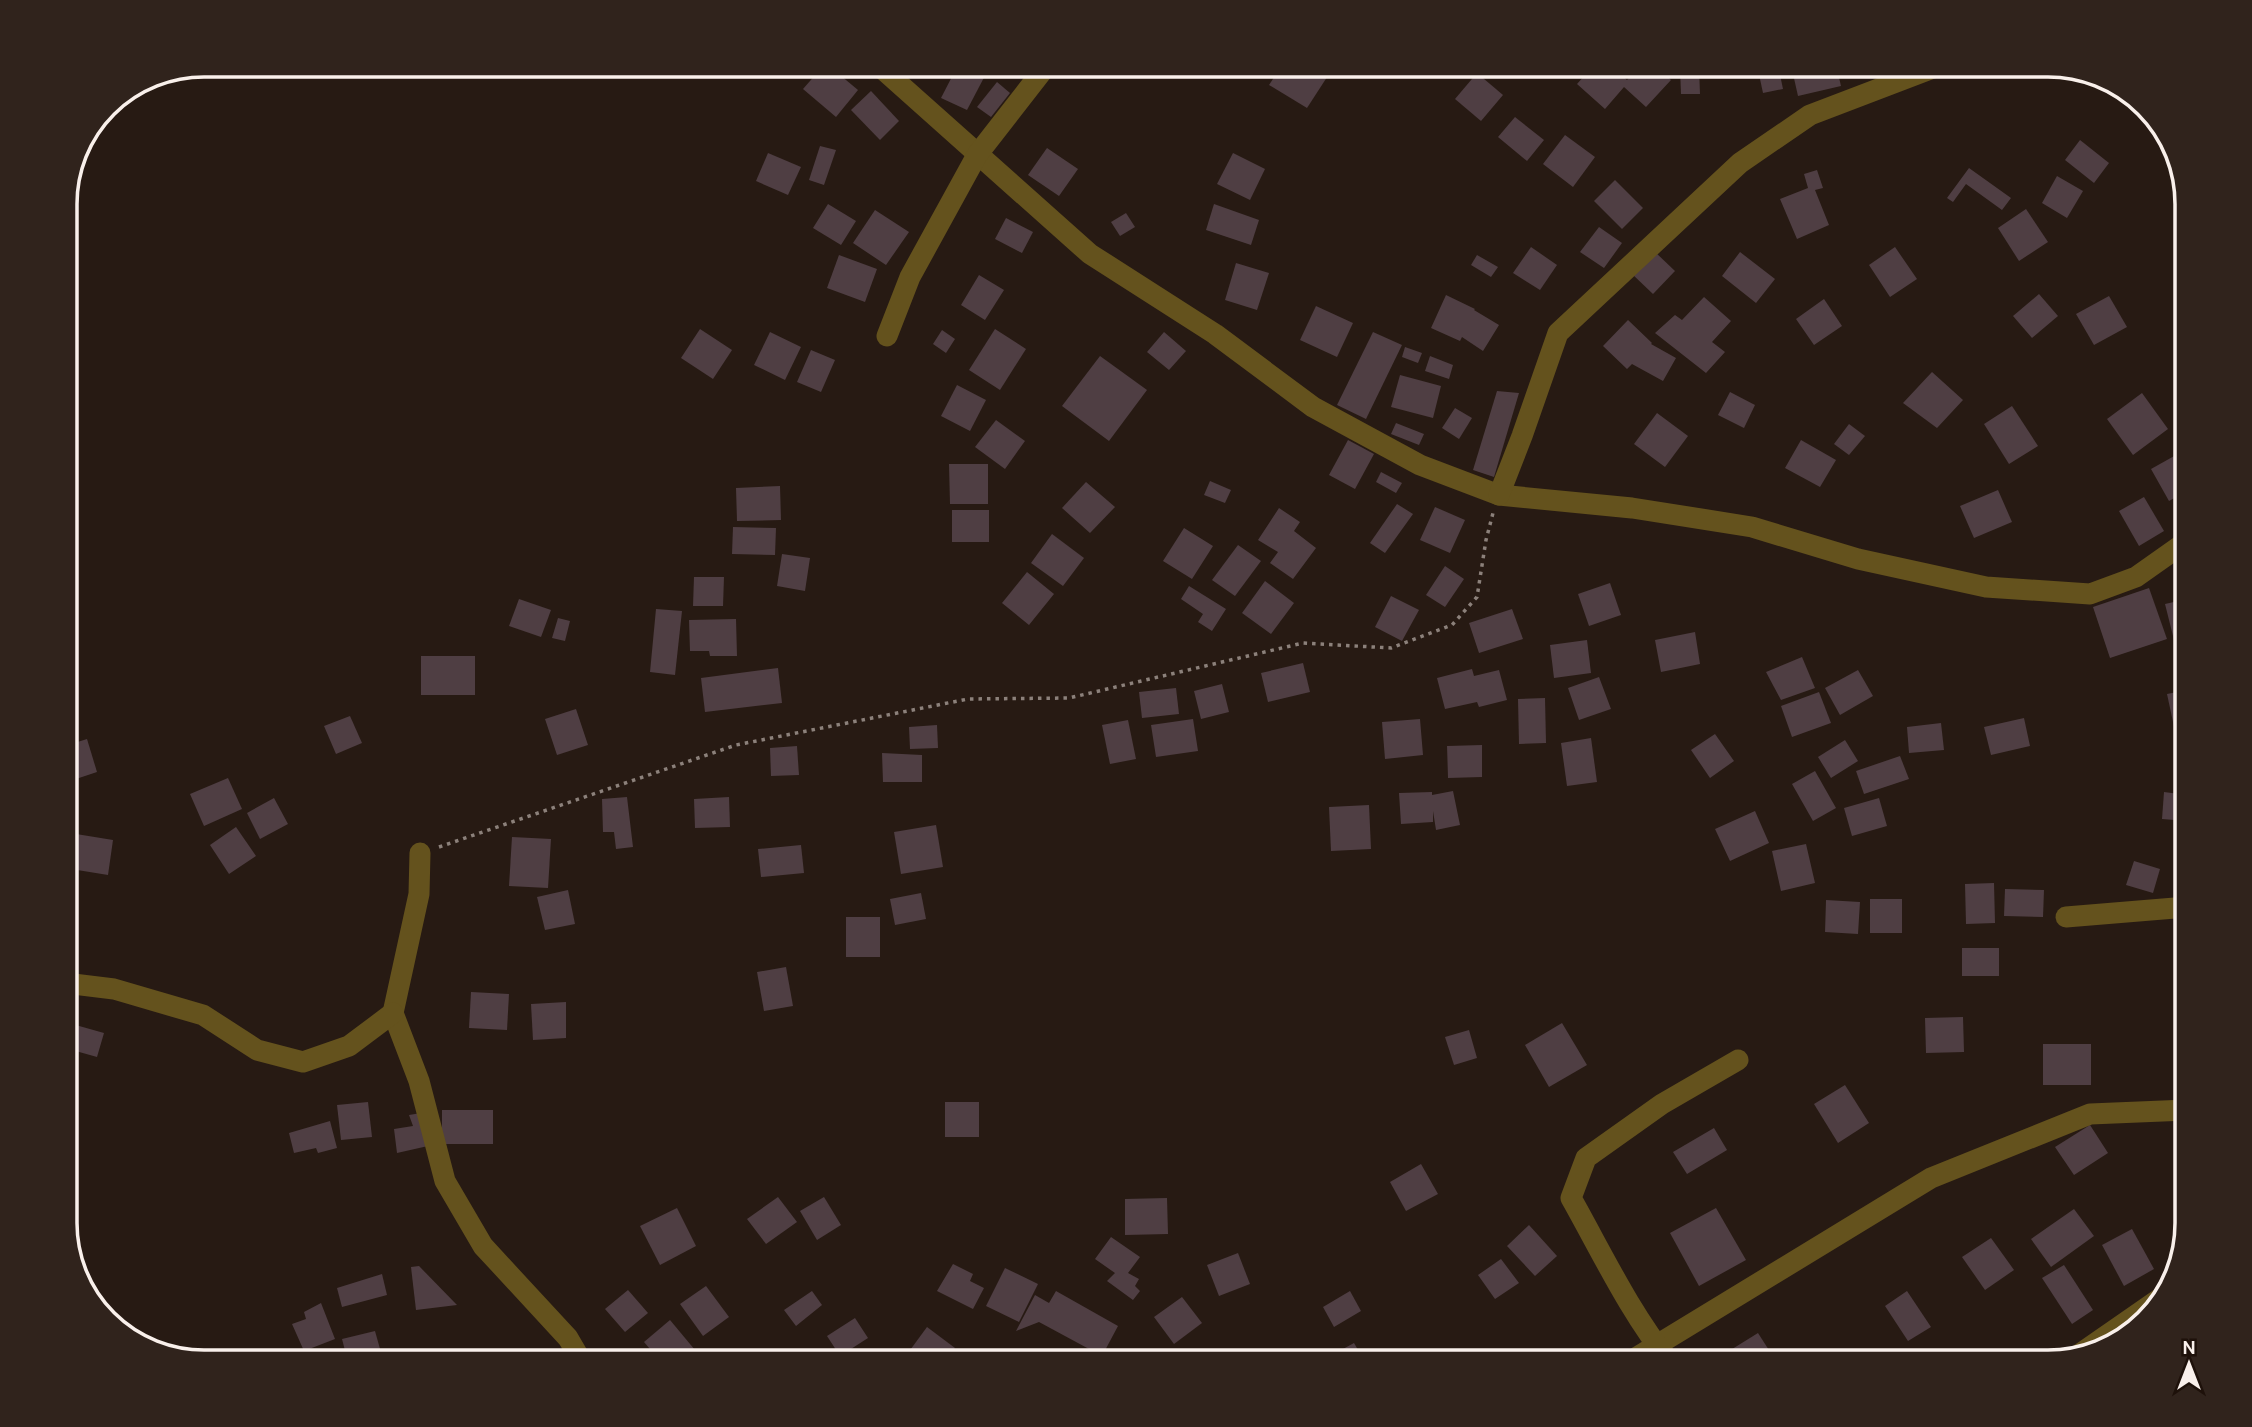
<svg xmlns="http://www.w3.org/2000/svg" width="2252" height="1427" viewBox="0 0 2252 1427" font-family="Overpass,sans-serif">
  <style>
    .building { fill: #4f3e43 }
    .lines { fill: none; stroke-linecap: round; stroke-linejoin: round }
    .path { stroke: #8c817b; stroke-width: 3.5; stroke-dasharray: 3.5 5; stroke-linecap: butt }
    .minor { stroke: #64521d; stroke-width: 21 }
    .rim { fill: none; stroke: #f9f0eb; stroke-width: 3.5 }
  </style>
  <rect width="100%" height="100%" fill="#271a13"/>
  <g class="building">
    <polygon points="824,65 828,65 858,90 836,117 803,89"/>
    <polygon points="958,65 983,65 989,68 967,110 941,98"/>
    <polygon points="1118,65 1143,65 1135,76"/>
    <polygon points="1282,65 1321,65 1331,71 1307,108 1269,85"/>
    <polygon points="1594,65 1610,65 1627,80 1641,65 1653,65 1671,80 1646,107 1624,87 1605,109 1577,84"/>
    <polygon points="1757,65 1778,65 1783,89 1763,93"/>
    <polygon points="1791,65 1836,65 1841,86 1798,96"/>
    <polygon points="1699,67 1700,94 1681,94 1680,68"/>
    <polygon points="1477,73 1503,95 1481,121 1455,99"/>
    <polygon points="997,82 1010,93 991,117 977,107"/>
    <polygon points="871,91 899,121 880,140 851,110"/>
    <polygon points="1515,117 1544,140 1527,161 1498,137"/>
    <polygon points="1565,135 1595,157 1573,187 1543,164"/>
    <polygon points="2080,140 2109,163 2094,183 2065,160"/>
    <polygon points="820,146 836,150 824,185 809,180"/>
    <polygon points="1047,148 1078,169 1059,196 1028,175"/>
    <polygon points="768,153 801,167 788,195 756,181"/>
    <polygon points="1233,153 1265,169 1250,200 1217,184"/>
    <polygon points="1969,168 2011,198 2002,210 1966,184 1953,202 1947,198"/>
    <polygon points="1817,170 1823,188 1815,190 1829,225 1797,239 1780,199 1808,188 1804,174"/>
    <polygon points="2057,176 2083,191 2067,218 2042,203"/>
    <polygon points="1615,180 1643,208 1622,229 1594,201"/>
    <polygon points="828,204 856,221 841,245 813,228"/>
    <polygon points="1214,204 1259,220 1251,245 1206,230"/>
    <polygon points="2026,209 2048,242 2019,261 1998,228"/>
    <polygon points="875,210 909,232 886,265 853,243"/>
    <polygon points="1126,213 1135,227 1120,236 1111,222"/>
    <polygon points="1006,218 1033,232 1022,253 995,239"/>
    <polygon points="1599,227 1622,243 1604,268 1580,252"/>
    <polygon points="1531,247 1557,265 1540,290 1513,273"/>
    <polygon points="1895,247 1917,279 1890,297 1869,265"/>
    <polygon points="1654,251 1675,271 1653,294 1631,273"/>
    <polygon points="1740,252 1775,279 1756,303 1722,276"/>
    <polygon points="839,255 877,269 865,302 827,288"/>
    <polygon points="1477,255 1498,267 1491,277 1471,265"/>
    <polygon points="1236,263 1269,273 1257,310 1225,300"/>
    <polygon points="979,275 1004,290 985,320 961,305"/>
    <polygon points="2039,294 2058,316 2032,338 2013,316"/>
    <polygon points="1446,295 1475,309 1474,310 1499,325 1483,351 1462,337 1460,341 1431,328"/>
    <polygon points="2109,296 2127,327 2094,345 2076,314"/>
    <polygon points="1704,297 1731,321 1712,342 1725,352 1706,373 1655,333 1675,315 1682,320"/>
    <polygon points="1824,299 1842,326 1814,345 1796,319"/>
    <polygon points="1316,306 1353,323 1337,357 1300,340"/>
    <polygon points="1628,320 1652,343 1651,344 1676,358 1663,381 1632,364 1627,369 1603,346"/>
    <polygon points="700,329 732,350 713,379 681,358"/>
    <polygon points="995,329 1026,349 1000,390 969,370"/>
    <polygon points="942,330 955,339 946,353 933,344"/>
    <polygon points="770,332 801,347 785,380 754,365"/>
    <polygon points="1164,332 1186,351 1169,370 1147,352"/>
    <polygon points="1373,332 1402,345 1366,419 1337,405"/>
    <polygon points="1405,347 1422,353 1418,363 1402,357"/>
    <polygon points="811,350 835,360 821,392 797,382"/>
    <polygon points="1100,356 1147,390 1109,441 1062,406"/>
    <polygon points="1430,356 1453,365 1449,379 1425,371"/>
    <polygon points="1932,372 1963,400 1937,428 1903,403"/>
    <polygon points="1400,375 1441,386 1433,418 1391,407"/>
    <polygon points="957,385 986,400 970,431 941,416"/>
    <polygon points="1497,391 1519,393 1494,477 1473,470"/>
    <polygon points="1730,392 1755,405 1744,428 1718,415"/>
    <polygon points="2142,393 2168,429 2133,455 2107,419"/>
    <polygon points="2012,406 2038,446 2009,464 1984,424"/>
    <polygon points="1455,408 1472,418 1459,439 1442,428"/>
    <polygon points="1657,413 1688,436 1665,467 1634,444"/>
    <polygon points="996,420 1025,441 1005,469 975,447"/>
    <polygon points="1396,423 1424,434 1419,445 1391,434"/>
    <polygon points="1849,424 1865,436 1849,455 1834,444"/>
    <polygon points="1348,440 1374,454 1355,489 1329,475"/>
    <polygon points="1801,440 1836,460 1820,487 1785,468"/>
    <polygon points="2176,455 2187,474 2187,491 2169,501 2151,469"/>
    <polygon points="949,464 988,464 988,504 950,504"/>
    <polygon points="1381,472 1402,483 1396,493 1376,482"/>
    <polygon points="1210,481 1231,490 1225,503 1204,495"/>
    <polygon points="1086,482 1115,507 1090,533 1062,508"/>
    <polygon points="780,486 781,520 737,521 736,488"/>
    <polygon points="1998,490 2012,522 1974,538 1960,506"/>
    <polygon points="2144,497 2164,531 2139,546 2119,511"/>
    <polygon points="1397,504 1413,514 1385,553 1370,543"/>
    <polygon points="1435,507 1465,520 1450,553 1420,540"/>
    <polygon points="1279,508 1300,522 1294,531 1316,548 1293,579 1270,563 1278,552 1258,540"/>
    <rect x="952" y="510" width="37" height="32"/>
    <polygon points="733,527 776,528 775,555 732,554"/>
    <polygon points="1184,528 1213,546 1192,579 1163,561"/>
    <polygon points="1052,534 1084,558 1063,586 1031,563"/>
    <polygon points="1238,545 1261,561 1235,596 1212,580"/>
    <polygon points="782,554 810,558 805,591 777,586"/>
    <polygon points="1445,566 1464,579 1445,607 1426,595"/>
    <polygon points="1027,572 1054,594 1029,625 1002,603"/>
    <polygon points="694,577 724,577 723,606 693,606"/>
    <polygon points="1265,581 1294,603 1271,634 1242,613"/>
    <polygon points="1610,583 1621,615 1589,626 1578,594"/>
    <polygon points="1189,586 1226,609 1212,631 1198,622 1203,614 1181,599"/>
    <polygon points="2149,588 2167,639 2110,658 2093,607"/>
    <polygon points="1391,596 1419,610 1402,641 1375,627"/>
    <polygon points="519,599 551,610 541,637 509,626"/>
    <polygon points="2187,599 2187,637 2174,640 2165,604"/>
    <polygon points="656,609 682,611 675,675 650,672"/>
    <polygon points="1512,609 1523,639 1479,653 1469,623"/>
    <polygon points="558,618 570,621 565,641 552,638"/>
    <polygon points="736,619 737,656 710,656 709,651 690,651 689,620"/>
    <polygon points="1695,632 1700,664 1661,672 1655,640"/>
    <polygon points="1587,640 1591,673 1554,678 1550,645"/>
    <rect x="421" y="656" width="54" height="39"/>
    <polygon points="1802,657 1815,688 1781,700 1766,672"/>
    <polygon points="1303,663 1310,692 1268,702 1261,673"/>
    <polygon points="778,668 782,703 705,712 701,678"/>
    <polygon points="1472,669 1474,676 1499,670 1507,700 1479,707 1477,702 1445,709 1437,678"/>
    <polygon points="1858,670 1873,696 1840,715 1825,688"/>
    <polygon points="1599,677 1611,709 1579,720 1568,688"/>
    <polygon points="1222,684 1229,712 1201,719 1194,691"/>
    <polygon points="1176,688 1179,714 1142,718 1139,692"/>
    <polygon points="2187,690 2187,733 2176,736 2167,694"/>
    <polygon points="1819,692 1831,723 1792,737 1781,706"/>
    <polygon points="1545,698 1546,743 1519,744 1518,699"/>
    <polygon points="576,709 588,745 557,755 545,719"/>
    <polygon points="350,716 362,743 336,754 324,726"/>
    <polygon points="2024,718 2030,746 1991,755 1984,727"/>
    <polygon points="1193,719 1198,751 1156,757 1151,725"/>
    <polygon points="1420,719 1423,755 1385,759 1382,722"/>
    <polygon points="1128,720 1136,759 1110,764 1102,725"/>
    <polygon points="1941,723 1944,750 1909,753 1907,727"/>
    <polygon points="937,725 938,748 910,749 909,727"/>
    <polygon points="1715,734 1734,761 1710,778 1691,750"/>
    <polygon points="1591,738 1597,782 1567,786 1561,743"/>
    <polygon points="87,739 97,772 67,782 65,746"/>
    <polygon points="1845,740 1858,761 1831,778 1818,757"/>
    <polygon points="1482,745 1482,777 1448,778 1447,746"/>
    <polygon points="797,746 799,775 771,776 770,748"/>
    <polygon points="882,753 922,755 922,782 883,782"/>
    <polygon points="1900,756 1909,779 1864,794 1856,771"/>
    <polygon points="1815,771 1836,808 1813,821 1792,784"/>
    <polygon points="228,778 242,809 204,826 190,794"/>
    <polygon points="1453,791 1460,825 1436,830 1433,811 1433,822 1401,824 1399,793 1432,792 1432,795"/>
    <polygon points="2164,792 2187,795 2187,821 2162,819"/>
    <polygon points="627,797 633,847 616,849 614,832 603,832 602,799"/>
    <polygon points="729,797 730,827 695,828 694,799"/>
    <polygon points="274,798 288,824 260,839 247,813"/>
    <polygon points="1879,798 1887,826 1852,836 1844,808"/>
    <polygon points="1369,805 1371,849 1331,851 1329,807"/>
    <polygon points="1755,811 1769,843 1730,861 1715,829"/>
    <polygon points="936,825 943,867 901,874 894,832"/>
    <polygon points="236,827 256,856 229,874 210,845"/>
    <polygon points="70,833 113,840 108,875 65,868"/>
    <polygon points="512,837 551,839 548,888 509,886"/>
    <polygon points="1806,844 1815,883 1781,891 1772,851"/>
    <polygon points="801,845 804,873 761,877 758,849"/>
    <polygon points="2134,861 2160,869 2153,893 2126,885"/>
    <polygon points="1994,883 1995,923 1966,924 1965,884"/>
    <polygon points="2005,889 2044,890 2043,917 2004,916"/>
    <polygon points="568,890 575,924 545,930 537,897"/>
    <polygon points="921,893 926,919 895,925 890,899"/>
    <rect x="1870" y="899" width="32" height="34"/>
    <polygon points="1826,900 1860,902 1858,934 1825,932"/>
    <rect x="846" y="917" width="34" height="40"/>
    <rect x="1962" y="948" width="37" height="28"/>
    <polygon points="786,967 793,1006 764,1011 757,972"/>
    <polygon points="471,992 509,994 507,1030 469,1028"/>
    <polygon points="566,1002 566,1038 533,1040 531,1004"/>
    <polygon points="1963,1017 1964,1052 1926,1053 1925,1018"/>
    <polygon points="65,1022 104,1033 97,1057 65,1048"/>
    <polygon points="1562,1023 1587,1065 1549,1087 1525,1045"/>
    <polygon points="1469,1030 1477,1058 1454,1065 1445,1037"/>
    <rect x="2043" y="1044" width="48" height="41"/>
    <polygon points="1845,1085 1869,1123 1838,1143 1814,1104"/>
    <polygon points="368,1102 372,1137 341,1140 337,1105"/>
    <rect x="945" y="1102" width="34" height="35"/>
    <rect x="442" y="1110" width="51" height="34"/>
    <polygon points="421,1113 428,1146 397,1153 394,1129 413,1126 409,1115"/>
    <polygon points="330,1121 337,1148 318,1153 316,1148 294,1153 289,1133"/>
    <polygon points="2090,1125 2108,1153 2074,1175 2055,1147"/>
    <polygon points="1714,1128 1727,1150 1687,1174 1673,1152"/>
    <polygon points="2187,1145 2187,1170 2175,1157"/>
    <polygon points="1421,1164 1438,1194 1406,1211 1390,1182"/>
    <polygon points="778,1197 797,1222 766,1244 747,1219"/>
    <polygon points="824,1197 841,1225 817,1240 800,1211"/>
    <polygon points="1167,1198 1168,1234 1125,1235 1125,1199"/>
    <polygon points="677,1208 696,1246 660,1265 640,1226"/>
    <polygon points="1716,1208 1746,1260 1699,1286 1670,1233"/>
    <polygon points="2074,1209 2094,1236 2051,1267 2031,1239"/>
    <polygon points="1529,1225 1557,1256 1535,1276 1507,1246"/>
    <polygon points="2132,1229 2154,1269 2124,1286 2102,1245"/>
    <polygon points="1111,1237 1140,1257 1128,1273 1139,1279 1135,1286 1140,1291 1133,1300 1107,1281 1115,1273 1095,1259"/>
    <polygon points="1991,1238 2014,1270 1985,1290 1962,1257"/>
    <polygon points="1238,1253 1250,1284 1219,1296 1207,1265"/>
    <polygon points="1501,1259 1519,1283 1495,1299 1478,1275"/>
    <polygon points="953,1264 973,1274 970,1281 984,1288 973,1309 937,1291"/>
    <polygon points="2064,1265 2093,1310 2072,1324 2042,1278"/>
    <polygon points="419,1266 457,1305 416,1310 411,1267"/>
    <polygon points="1005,1268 1038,1284 1019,1322 986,1306"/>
    <polygon points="382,1274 387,1295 342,1307 337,1288"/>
    <polygon points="706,1286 729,1317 703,1336 680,1304"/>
    <polygon points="628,1290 648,1313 625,1332 605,1309"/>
    <polygon points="812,1291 822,1305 796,1326 784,1310"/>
    <polygon points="1056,1291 1118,1326 1102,1356 1039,1322 1016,1331 1035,1295 1049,1303"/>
    <polygon points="1350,1291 1361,1311 1334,1327 1323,1307"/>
    <polygon points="1907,1291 1931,1327 1908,1341 1885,1306"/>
    <polygon points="1182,1297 1202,1323 1174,1344 1154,1317"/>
    <polygon points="321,1303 335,1339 304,1351 292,1324 306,1319 304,1312"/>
    <polygon points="855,1318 868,1338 840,1356 827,1336"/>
    <polygon points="670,1320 695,1350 680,1362 661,1362 644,1342"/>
    <polygon points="927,1327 955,1348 944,1362 912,1362 905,1357"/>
    <polygon points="375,1331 382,1356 359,1362 348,1362 342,1339"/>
    <polygon points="1758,1333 1774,1358 1767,1362 1736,1362 1729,1351"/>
    <polygon points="1354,1343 1365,1362 1319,1362"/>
    <polygon points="1255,1351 1262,1362 1247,1362 1243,1356"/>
  </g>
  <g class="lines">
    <polyline class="path" points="439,847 736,745 968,699 1069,698 1303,643 1391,648 1452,625 1477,597 1486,540 1493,513"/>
    <g class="minor">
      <polyline points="878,65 1090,254 1215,334 1313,407 1420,465 1499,495 1632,508 1752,527 1858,559 1986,587 2090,594 2136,577 2187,541"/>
      <polyline points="887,336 910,277 977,155 1047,65"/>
      <polyline points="1499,495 1522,436 1558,333 1740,163 1810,115 1941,65"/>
      <polyline points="420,853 419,894 393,1013 419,1081 445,1181 483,1246 568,1338 582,1362"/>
      <polyline points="2066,917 2187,907"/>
      <polyline points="65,983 114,989 203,1015 257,1050 303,1062 349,1046 393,1013"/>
      <polyline points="2080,1354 2165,1295"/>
      <polyline points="1629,1362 1931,1178 2090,1114 2187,1110"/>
      <path d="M1670 1362C1630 1313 1602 1253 1571 1198L1586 1158 1662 1104 1738 1060"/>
    </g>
  </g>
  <path d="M0 0H2252V1427H0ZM204 77H2048A127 127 0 0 1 2175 204V1223A127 127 0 0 1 2048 1350H204A127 127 0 0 1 77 1223V204A127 127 0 0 1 204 77Z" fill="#30231c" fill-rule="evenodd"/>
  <path class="rim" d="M204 77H2048A127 127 0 0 1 2175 204V1223A127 127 0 0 1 2048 1350H204A127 127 0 0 1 77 1223V204A127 127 0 0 1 204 77Z"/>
  <g transform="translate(2189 1364)" stroke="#1e110a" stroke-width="5" paint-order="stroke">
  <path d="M0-5L12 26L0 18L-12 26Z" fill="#f9f0eb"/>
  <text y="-10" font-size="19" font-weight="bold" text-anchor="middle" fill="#f9f0eb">N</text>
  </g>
</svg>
